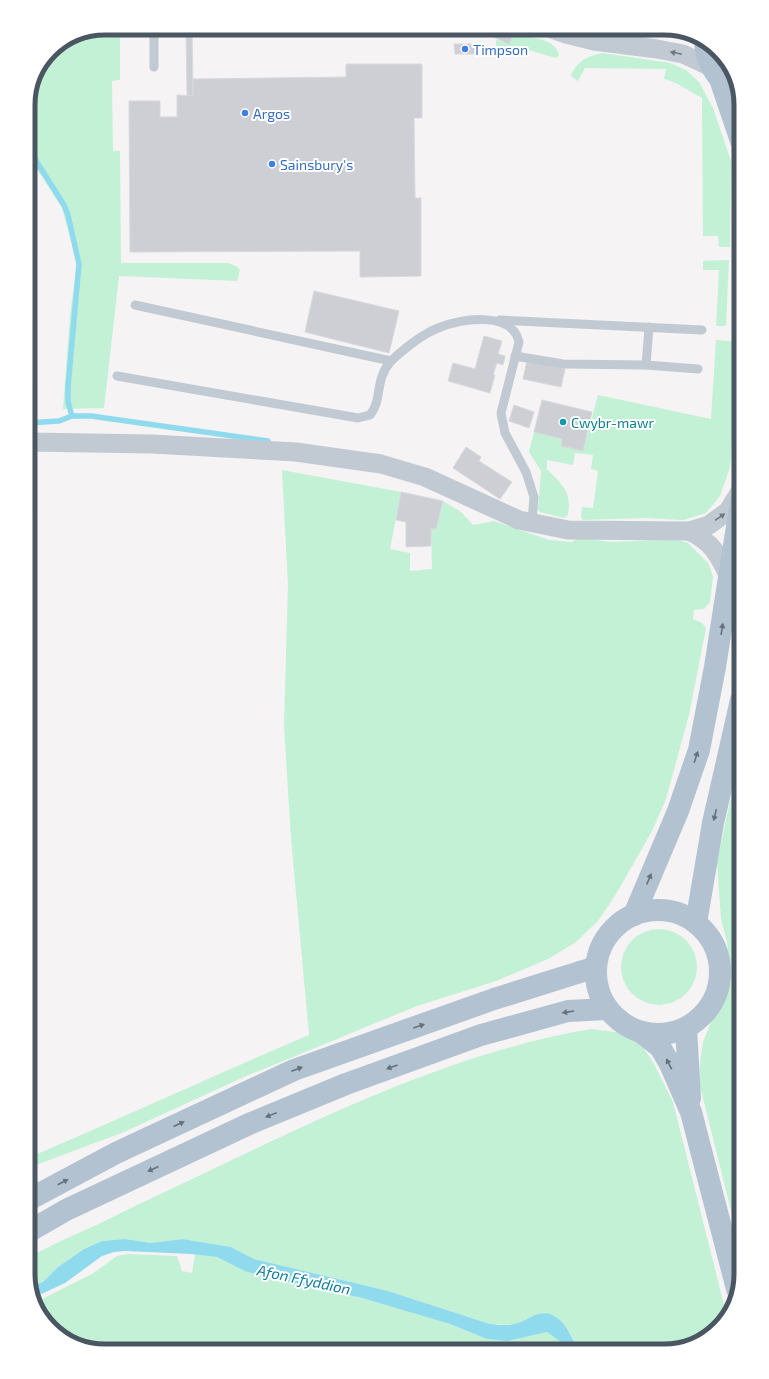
<svg xmlns="http://www.w3.org/2000/svg" width="769" height="1379" viewBox="0 0 769 1379" font-family="'Exo 2',sans-serif">
  <style>
    .green { fill: #c3f1d5 }
    .water { fill: #90daee }
    .lines { fill: none; stroke-linecap: round; stroke-linejoin: round }
    .stream { stroke: #90daee; stroke-width: 5.5 }
    .building { fill: #cdcfd5; stroke: #d7d9de }
    .lane { stroke: #c1cad2; stroke-width: 9 }
    .street { stroke: #c1cad2; stroke-width: 19 }
    .primary { stroke: #b3c2d1; stroke-width: 22 }
    .oneway { fill: #6e7983 }
    .oneway2 { fill: #64717d }
    .shop-dot { fill: #3f7fe0; stroke: #fff; stroke-width: 1.5 }
    .culture-dot { fill: #0f9aa8; stroke: #fff; stroke-width: 1.5 }
    .labels { text-anchor: middle; dominant-baseline: central; stroke-width: 4; stroke-linejoin: round; paint-order: stroke }
    .shop-label { font-size: 14px; fill: #366cbe; stroke: #fff; text-anchor: start }
    .culture-label { font-size: 14px; fill: #0d838f; stroke: #fff; text-anchor: start }
    .water-label { font-size: 15px; font-style: italic; fill: #0c7c9b; stroke: #fff }
    .rim { fill: none; stroke: #4a5661; stroke-width: 5 }
  </style>
  <rect width="100%" height="100%" fill="#f5f3f3"/>
  <g class="green">
    <polygon points="105,28 120,28 120,80 112,81 113,151 120,151 121,263 228,263 236,266 240,270 237,281 119,276 104,408 63,409 70,315 77,263 62,208 28,155 28,100 51,50 76,34"/>
    <path d="M513 35C528 37 555 37 559 55L556 58 518 47 496 46V40L509 43Z"/>
    <path d="M603 53 670 63 686 70 699 82 713 108 731 161 730 247H719L718 236H703L702 98 676 83 664 79 666 69 585 68 578 81 571 76C576 61 588 56 603 53Z"/>
    <polygon points="738,170 741,188 741,327 732,326"/>
    <polygon points="729,260 726,326 716,326 719,270 703,270 703,261"/>
    <path d="M716 340 740 342 730 467 720 496 706 513 683 520 644 518 583 520 581 517 582 507 593 508 598 471 591 469 593 455 575 453 573 465 547 460V469C562 485 572 491 568 515L564 518 540 512 538 510 541 471 529 452 534 432 562 439 561 446 583 451 598 395 711 419Z"/>
    <path d="M282 470 401 492 390 549 410 553V571L432 569 431 528 436 529 443 501 461 512 473 525 494 521 549 540 572 542 578 538 611 542 676 539 688 543 709 564 713 577 710 602 704 609 694 610 693 619 702 623 706 628 689 715 666 799 652 831 616 894 598 921 576 942 550 958 496 981 417 1006 244 1077 124 1132 28 1168V1158C122 1118 214 1075 309 1035L291 838 284 726 288 585Z"/>
    <polygon points="741,751 741,1251 700,1086 700,1063 703,1042 711,1022 726,993 731,977 727,942 721,919 717,862"/>
    <circle cx="659" cy="967" r="38"/>
    <path d="M591 1029 623 1033 642 1046 653 1062 673 1102 727 1317 694 1345 664 1351H580C574 1342 568 1327 560 1320 544 1307 534 1317 518 1323 509 1326 500 1324 490 1324L388 1291 254 1259 231 1247 182 1239 151 1243 125 1239 102 1241 84 1249 58 1267 43 1282 31 1287 28 1274V1258C54 1243 82 1232 109 1219 123 1212 136 1205 150 1199 291 1133 437 1055 591 1029Z"/>
    <polygon points="127,1254 177,1256 182,1271 192,1273 195,1254 217,1257 266,1277 362,1298 450,1324 487,1339 533,1335 547,1332 565,1345 567,1351 100,1351 62,1338 34,1303 92,1274 117,1256"/>
  </g>
  <path class="water" d="M125 1239 151 1243 182 1239 231 1247 254 1259 388 1291 490 1324C500 1325 509 1326 518 1323 534 1317 543 1306 560 1320 568 1327 573 1342 580 1351H567L565 1345 547 1332 507 1341 487 1339 450 1324 362 1298 266 1277 245 1271 217 1257 191 1254 125 1251 114 1252 102 1256 65 1283 33 1298 31 1287 43 1282 58 1267 84 1249 102 1241Z"/>
  <g class="lines">
    <g class="stream">
      <polyline points="72,416 91,416 268,441"/>
      <polyline points="28,423 59,421 72,416 68,402 68,387 79,264 68,215 64,205 28,148"/>
    </g>
  </g>
  <g class="building">
    <polygon points="186,28 192,28 193,96 187,95"/>
    <polygon points="496,30 512,37 509,44 493,37"/>
    <polygon points="454,44 475,44 475,54 455,54"/>
    <polygon points="346,64 422,64 422,118 414,118 415,198 421,198 421,276 360,277 360,251 130,252 129,101 160,101 160,117 177,117 177,95 193,96 193,79 346,77"/>
    <polygon points="314,291 399,311 389,353 305,332"/>
    <polygon points="484,336 502,341 498,354 505,356 503,365 497,363 493,375 495,375 490,393 448,381 453,363 475,369"/>
    <polygon points="527,361 565,369 561,387 523,379"/>
    <polygon points="542,400 592,412 583,451 561,446 562,439 534,432"/>
    <polygon points="514,405 534,412 529,428 509,421"/>
    <polygon points="466,447 481,457 479,461 512,482 500,499 453,468"/>
    <polygon points="401,492 443,501 436,529 431,528 431,546 406,547 406,522 396,520"/>
  </g>
  <g class="lines">
    <g class="lane">
      <polyline points="154,28 154,67"/>
      <polyline points="518,28 553,33"/>
      <path d="M135 305 391 361C405 348 421 335 438 328 461 319 512 310 519 342L501 413 505 433 526 472 534 497 532 522"/>
      <polyline points="500,320 702,330"/>
      <polyline points="515,356 563,364 646,365 698,369"/>
      <polyline points="646,365 649,327"/>
      <path d="M117 376 358 418 370 415C383 399 374 380 391 361"/>
    </g>
    <g class="street">
      <polyline points="549,28 566,34 594,41 657,49 683,54 711,67"/>
      <polyline points="638,28 650,28"/>
      <polyline points="28,442 152,444 296,452 381,464 425,477 519,520 568,530 689,531 709,525 728,511 741,490"/>
      <path d="M689 531C714 543 719 556 730 579"/>
    </g>
    <g class="primary">
      <path d="M705 40C705 58 714 77 730 86"/>
      <polyline points="719,76 741,141"/>
      <circle cx="658" cy="972" r="62"/>
      <polyline points="634,915 678,811 699,750 715,667 741,501"/>
      <polyline points="696,923 713,823 741,700"/>
      <polyline points="686,1028 690,1098"/>
      <polyline points="641,1032 660,1047 670,1064 691,1112 737,1289"/>
      <polyline points="28,1200 116,1153 294,1070 494,999 596,967"/>
      <polyline points="28,1232 66,1210 249,1124 346,1084 481,1035 568,1011 607,1009"/>
    </g>
  </g>
  <defs><path id="oneway-solid" d="M-6-.8H1V-3.2L6.5 0L1 3.2V.8H-6Z"/></defs>
  <g class="oneway">
    <use href="#oneway-solid" transform="translate(676 53) rotate(-168)"/>
    <use href="#oneway-solid" transform="translate(720 517) rotate(-35)"/>
  </g>
  <g class="oneway2">
    <use href="#oneway-solid" transform="translate(722 629) rotate(-81)"/>
    <use href="#oneway-solid" transform="translate(696 757) rotate(-72)"/>
    <use href="#oneway-solid" transform="translate(715 815) rotate(103)"/>
    <use href="#oneway-solid" transform="translate(649 879) rotate(-67)"/>
    <use href="#oneway-solid" transform="translate(568 1012) rotate(171)"/>
    <use href="#oneway-solid" transform="translate(419 1026) rotate(-19)"/>
    <use href="#oneway-solid" transform="translate(669 1064) rotate(-117)"/>
    <use href="#oneway-solid" transform="translate(392 1067) rotate(160)"/>
    <use href="#oneway-solid" transform="translate(297 1069) rotate(-21)"/>
    <use href="#oneway-solid" transform="translate(271 1115) rotate(158)"/>
    <use href="#oneway-solid" transform="translate(179 1124) rotate(-25)"/>
    <use href="#oneway-solid" transform="translate(153 1169) rotate(155)"/>
    <use href="#oneway-solid" transform="translate(63 1182) rotate(-28)"/>
  </g>
  <g class="shop-dot">
    <circle cx="465" cy="49" r="4"/>
    <circle cx="245" cy="113" r="4"/>
    <circle cx="272" cy="164" r="4"/>
  </g>
  <circle class="culture-dot" cx="563" cy="422" r="4"/>
  <g class="labels">
    <g class="shop-label">
      <text x="473" y="49">Timpson</text>
      <text x="253" y="113">Argos</text>
      <text x="280" y="164">Sainsbury's</text>
    </g>
    <g class="culture-label">
      <text x="571" y="422">Cwybr-mawr</text>
    </g>
    <g class="water-label">
      <text transform="translate(304 1279) rotate(12)">Afon Ffyddion</text>
    </g>
  </g>
  <path d="M0 0H769V1379H0ZM105 35H664A70 70 0 0 1 734 105V1274A70 70 0 0 1 664 1344H105A70 70 0 0 1 35 1274V105A70 70 0 0 1 105 35Z" fill="#fff" fill-rule="evenodd"/>
  <path class="rim" d="M105 35H664A70 70 0 0 1 734 105V1274A70 70 0 0 1 664 1344H105A70 70 0 0 1 35 1274V105A70 70 0 0 1 105 35Z"/>
</svg>
